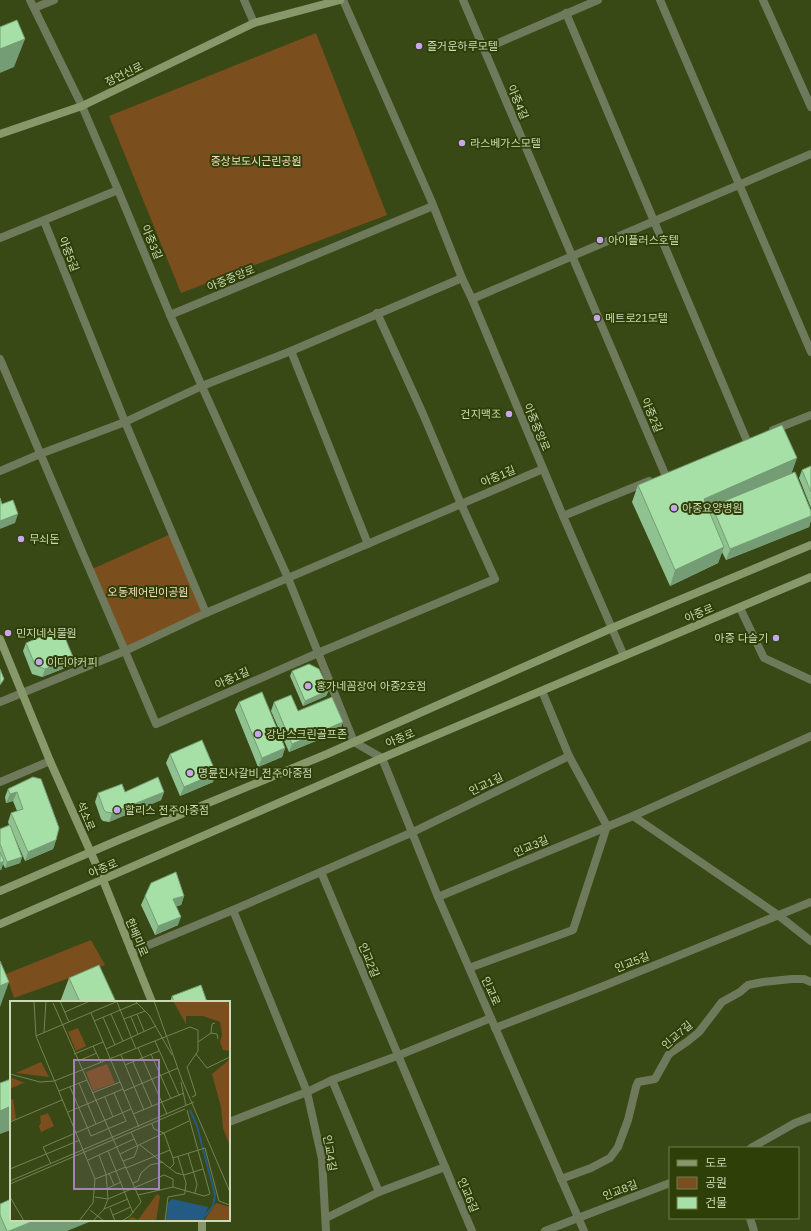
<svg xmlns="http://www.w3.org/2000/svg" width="811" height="1231" viewBox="0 0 811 1231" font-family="Arial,'Noto Sans KR',sans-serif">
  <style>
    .green { fill: #7b4e1e }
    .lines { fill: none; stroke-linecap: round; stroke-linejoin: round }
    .street { stroke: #6f7a5d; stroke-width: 8 }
    .secondary { stroke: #87986b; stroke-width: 8 }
    .wall { fill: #90c190 }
    .shaded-wall { fill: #759d75 }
    .building { fill: #a7e0a7; stroke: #759d75 }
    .poi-dot { fill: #c7a6ef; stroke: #2f3f08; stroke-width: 1.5 }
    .labels { text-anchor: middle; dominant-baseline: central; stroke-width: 4; stroke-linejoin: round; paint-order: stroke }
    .poi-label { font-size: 11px; fill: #cbd9b6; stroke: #2f3f08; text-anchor: start }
    .street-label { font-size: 11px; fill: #cbd9b6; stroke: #2f3f08 }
    .park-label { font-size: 11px; fill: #f8dbc0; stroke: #2f3f08 }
    .inset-river { fill: none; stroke: #245b85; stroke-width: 2 }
    .inset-road { fill: none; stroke: #738355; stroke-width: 1 }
    .view { fill: #a382ba; fill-opacity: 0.15; stroke: #a382ba; stroke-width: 2 }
    .inset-edge { fill: none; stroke: #cbd9b6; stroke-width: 2 }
  </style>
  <rect width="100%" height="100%" fill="#394915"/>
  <g class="green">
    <polygon points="316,33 387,215 181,293 109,116"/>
    <polygon points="173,533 206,613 125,651 90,570"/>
    <polygon points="91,940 105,965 14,998 6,974"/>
  </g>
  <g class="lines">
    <g class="street">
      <polyline points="30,0 82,106 118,190 170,315 288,578 354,742 382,758 438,897 584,1231"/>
      <polyline points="244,0 254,23"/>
      <polyline points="343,0 431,200 462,278 472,299 563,516 624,656"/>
      <polyline points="463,0 665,474"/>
      <polyline points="660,0 811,352"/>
      <polyline points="763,0 811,107"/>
      <polyline points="34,8 54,0"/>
      <polyline points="566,13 747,441"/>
      <polyline points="484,49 598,0"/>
      <polyline points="44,221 125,422 206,613"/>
      <polyline points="0,238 118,190"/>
      <polyline points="472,299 811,154"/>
      <polyline points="170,315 433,206"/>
      <polyline points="291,351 368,544"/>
      <polyline points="0,359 83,554 125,651 156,724 318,653 495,579 461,504 423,414 377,313"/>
      <polyline points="773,430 811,415"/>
      <polyline points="0,471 40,454 125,422 202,386 291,351 462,278"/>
      <polyline points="563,516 649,481"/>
      <polyline points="740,608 764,658 811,680"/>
      <polyline points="0,702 125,651 206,613 543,469"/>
      <polyline points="0,782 50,761"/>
      <polyline points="633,816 778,915 811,941"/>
      <polyline points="321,872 472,1231"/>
      <polyline points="438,897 633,816 811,736"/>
      <polyline points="233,910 269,998 307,1092 322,1159 326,1231"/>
      <polyline points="132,952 233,910 413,832 569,756"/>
      <polyline points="469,968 573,930 607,826 569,756 542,691"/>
      <polyline points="495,1028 601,987 811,902"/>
      <polyline points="332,1080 379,1192"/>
      <polyline points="229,1122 307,1092 332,1080 397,1056 491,1018"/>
      <polyline points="751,1148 795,1123 811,1117"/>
      <polyline points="561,1179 591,1168 610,1158 618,1147 628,1120 636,1087 638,1082 655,1079 669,1054 688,1041 699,1032 722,1002 740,992 748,985 763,982 792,979 804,979 811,982"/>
      <polyline points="326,1218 379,1192 445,1167"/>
      <polyline points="750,1218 754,1231"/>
      <polyline points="545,1231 578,1218 670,1183"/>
    </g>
    <g class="secondary">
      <polyline points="0,134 82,106 254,23 340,0"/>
      <polyline points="0,639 50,761 103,880 152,1002"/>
      <polyline points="0,891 121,839 327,754 612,628 811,545"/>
      <polyline points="0,924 382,758 811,577"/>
      <polyline points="202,1220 202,1231"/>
    </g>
  </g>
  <g class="wall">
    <polygon points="811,466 811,508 799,478 802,470"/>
    <polygon points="791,474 811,511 811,520 809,527 726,560 722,552 718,563 670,586 632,502 638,485"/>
    <polygon points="26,643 70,666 42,677 32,674 23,651"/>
    <polygon points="292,671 329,690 326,696 303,706 290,676"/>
    <polygon points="239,702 285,748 282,757 258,767 235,710"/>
    <polygon points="274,702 298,711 340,731 289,752 271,711"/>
    <polygon points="170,754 213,782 180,796 166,763"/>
    <polygon points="33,777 56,840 53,849 25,861 10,826 22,857 20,863 5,868 3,864 1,870 0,870 0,829 9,825 8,822 11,813 17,811 13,801 6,803 5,797 8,789"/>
    <polygon points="125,792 164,792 161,800 109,822 103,821 101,819 95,802 98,793"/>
    <polygon points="145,896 184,896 181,905 176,906 178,925 155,935 141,905"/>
    <polygon points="69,978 116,1002 60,1002"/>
    <polygon points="172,996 207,1002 170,1002"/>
    <polygon points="0,1204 67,1231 0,1231"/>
  </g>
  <g class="shaded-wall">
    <polygon points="25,39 14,67 0,73 0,49"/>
    <polygon points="797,458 791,475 712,506 711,510 698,515 704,499"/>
    <polygon points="18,514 15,523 0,529 0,521"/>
    <polygon points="811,516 811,520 809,527 726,560 730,549"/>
    <polygon points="724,547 718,563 670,586 675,570"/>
    <polygon points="73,657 70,666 42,677 45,669"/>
    <polygon points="329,690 326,696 303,706 305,701"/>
    <polygon points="343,722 340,731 289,752 292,744"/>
    <polygon points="285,748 282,757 258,767 262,758"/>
    <polygon points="216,773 213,782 180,796 184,787"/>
    <polygon points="17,792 13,801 6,803 10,794"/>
    <polygon points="164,792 161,800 109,822 112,813"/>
    <polygon points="56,840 53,849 25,861 28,852"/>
    <polygon points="22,857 20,863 5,868 7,862"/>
    <polygon points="4,861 1,870 0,870 0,863"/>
    <polygon points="184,896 181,905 170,908 173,899"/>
    <polygon points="181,917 178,925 155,935 158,926"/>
    <polygon points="9,982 0,1007 0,986"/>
    <polygon points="11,1106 11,1130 0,1134 0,1111"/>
    <polygon points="36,1220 94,1220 67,1231 9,1231"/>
  </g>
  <g class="building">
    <polygon points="17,20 25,39 0,49 0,27"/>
    <polygon points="782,425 797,458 704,499 724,547 675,570 638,485"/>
    <polygon points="811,466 811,492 802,470"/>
    <polygon points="795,472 811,511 811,516 730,549 712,506"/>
    <polygon points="0,498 2,504 13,500 18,514 0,521"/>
    <polygon points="61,628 73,657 45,669 35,665 26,643"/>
    <polygon points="309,664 319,669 329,690 305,701 292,671"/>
    <polygon points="0,669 4,679 0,685"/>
    <polygon points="262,692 285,748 262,758 239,702"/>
    <polygon points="291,695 298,711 332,697 343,722 292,744 274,702"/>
    <polygon points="202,740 216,773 184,787 170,754"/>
    <polygon points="33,777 41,779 59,828 56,840 28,852 11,813 23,809 17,792 10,794 8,789"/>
    <polygon points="158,777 164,792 112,813 106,812 104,810 98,793 122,784 125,792"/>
    <polygon points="10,825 22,857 7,862 0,844 0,829"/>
    <polygon points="0,852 4,861 0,863"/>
    <polygon points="176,872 184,896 173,899 181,917 158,926 145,896 151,883"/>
    <polygon points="0,961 9,982 0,986"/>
    <polygon points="99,965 116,1002 80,1002 69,978"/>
    <polygon points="201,985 207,1002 174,1002 172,996"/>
    <polygon points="11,1079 11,1106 0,1111 0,1083"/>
    <polygon points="11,1199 11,1220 36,1220 9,1231 7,1231 0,1215 0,1204"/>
  </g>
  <g class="poi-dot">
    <circle cx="419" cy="46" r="4"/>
    <circle cx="462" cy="143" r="4"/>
    <circle cx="600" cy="240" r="4"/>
    <circle cx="597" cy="318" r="4"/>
    <circle cx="509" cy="414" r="4"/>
    <circle cx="674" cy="508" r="4"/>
    <circle cx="21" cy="539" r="4"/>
    <circle cx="8" cy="633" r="4"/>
    <circle cx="776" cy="638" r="4"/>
    <circle cx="39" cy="662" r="4"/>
    <circle cx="308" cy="686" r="4"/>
    <circle cx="258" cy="734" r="4"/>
    <circle cx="190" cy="773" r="4"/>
    <circle cx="117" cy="810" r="4"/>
  </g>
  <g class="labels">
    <g class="poi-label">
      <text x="427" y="46">즐거운하루모텔</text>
      <text x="470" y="143">라스베가스모텔</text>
      <text x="608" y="240">아이플러스호텔</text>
      <text x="605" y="318">메트로21모텔</text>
      <text x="501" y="414" text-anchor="end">건지맥조</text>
      <text x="682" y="508">아중요양병원</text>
      <text x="29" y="539">무쇠돈</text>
      <text x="16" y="633">민지네식물원</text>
      <text x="768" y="638" text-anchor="end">아중 다슬기</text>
      <text x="47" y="662">이디야커피</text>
      <text x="316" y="686">홍가네꼼장어 아중2호점</text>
      <text x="266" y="734">강남스크린골프존</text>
      <text x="198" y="773">명륜진사갈비 전주아중점</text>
      <text x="125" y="810">할리스 전주아중점</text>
    </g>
    <g class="street-label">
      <text transform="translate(124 74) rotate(-26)">정언신로</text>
      <text transform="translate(518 102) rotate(67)">아중4길</text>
      <text transform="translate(152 242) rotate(67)">아중3길</text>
      <text transform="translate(69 254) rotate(69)">아중5길</text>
      <text transform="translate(231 278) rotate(-22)">아중중앙로</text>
      <text transform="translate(652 415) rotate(67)">아중2길</text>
      <text transform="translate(537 427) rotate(67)">아중중앙로</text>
      <text transform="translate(498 476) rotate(-23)">아중1길</text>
      <text transform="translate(699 613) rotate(-22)">아중로</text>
      <text transform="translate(232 678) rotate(-24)">아중1길</text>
      <text transform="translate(400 738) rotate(-23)">아중로</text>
      <text transform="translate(486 784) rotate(-26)">인교1길</text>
      <text transform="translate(86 816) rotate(67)">석소로</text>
      <text transform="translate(531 846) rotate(-23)">인교3길</text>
      <text transform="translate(103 868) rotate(-23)">아중로</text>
      <text transform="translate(137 937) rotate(67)">한배미로</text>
      <text transform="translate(369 960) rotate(67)">인교2길</text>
      <text transform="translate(632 962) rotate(-22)">인교5길</text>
      <text transform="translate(491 991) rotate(66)">인교로</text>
      <text transform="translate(677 1035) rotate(-41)">인교7길</text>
      <text transform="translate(330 1153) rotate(81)">인교4길</text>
      <text transform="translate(620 1190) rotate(-21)">인교8길</text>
      <text transform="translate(468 1195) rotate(67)">인교6길</text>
    </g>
    <g class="park-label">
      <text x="256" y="161">중상보도시근린공원</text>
      <text x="148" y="592">오동제어린이공원</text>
    </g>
  </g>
  <g transform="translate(10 1001)">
    <rect width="220" height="220" fill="#394915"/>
    <path d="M163 0H220V50L213 49 210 41 212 33 210 21 193 15H176V23ZM68 27 76 45 66 50 58 31ZM220 58V145L213 127 211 106 202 73ZM31 61 39 76 6 72ZM97 63 105 82 83 90 76 71ZM0 76 12 81H15L0 88ZM3 98 6 118 0 120V99ZM38 112 44 125 31 131 29 125 31 122 30 115ZM147 193 150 195 146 220H116L122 216 128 219ZM206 202 220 206V220H194Z" fill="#7b4e1e"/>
    <path d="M162 198 198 206 193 220H156L158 202Z" fill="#245b85"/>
    <path class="inset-river" d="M180 109 187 125 205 194 203 205 195 215H192"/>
    <path class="inset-road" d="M24 0 26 35 85 178 83 202 69 220M50 0 59 21M125 0 139 14 162 54M144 0 172 79 220 191M107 1 126 48M43 2 131 201 120 215 112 220M55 11 80 0M81 12 129 126M101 13 113 40M127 13 134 30M93 16 105 44M121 16 128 33M114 18 135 10M84 20 127 2M34 32 36 0M201 32 202 23 205 22M26 35 108 0M145 40 169 94M188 41 201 32 207 33 208 38M83 45 91 62M128 47 157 113M96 48 146 25M64 53 93 41M141 53 161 98M186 53 197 67 220 56M111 54 134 109M68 60 87 52M123 61 142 105M115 64 149 50M0 73 30 81 44 80 180 26 188 29V50L177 66 186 94 182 96M171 81 176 105M69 82 86 123M60 86 81 135 116 120 104 92M49 90 77 79M114 90 168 67M82 92 110 81M95 96 103 116M58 111 113 88M123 113 174 92M0 121 52 99M142 123 144 128 154 132 163 157 164 163 160 167M130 144 166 172 174 174 193 168M98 150 123 212M178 152 187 183 185 192M110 153 179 120M163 157 195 147 209 200 220 204M78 159 124 138M113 160 124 156 128 146 121 131M41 163 33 146 121 108M116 167 160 149M0 168 70 139M99 172 104 184M85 178 116 166M0 180 184 101M123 182 128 180 131 172 140 164 153 161M0 183 175 108M98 187 111 181M128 194 163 186 194 195 200 193 177 109M0 196 14 220M85 196 98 198 154 174 163 178V186M100 207 105 220M94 208 118 198M80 209 94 220M103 214 121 206M83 220 94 208 98 198 96 173 89 154M155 220 158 196 175 193V190L176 182 168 156"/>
    <path class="view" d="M64 59H149V188H64Z"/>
    <rect width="220" height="220" class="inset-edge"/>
  </g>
  <rect x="669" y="1147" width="130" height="72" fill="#2f3f08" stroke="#6d7d4e"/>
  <rect x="677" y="1160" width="20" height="6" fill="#87986b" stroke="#6d7d4e"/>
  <text x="705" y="1167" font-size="12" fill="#cbd9b6">도로</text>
  <rect x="677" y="1177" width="20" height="12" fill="#7b4e1e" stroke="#6d7d4e"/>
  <text x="705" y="1187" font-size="12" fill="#cbd9b6">공원</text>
  <rect x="677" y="1197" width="20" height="12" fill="#a7e0a7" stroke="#6d7d4e"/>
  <text x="705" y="1207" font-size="12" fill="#cbd9b6">건물</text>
</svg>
